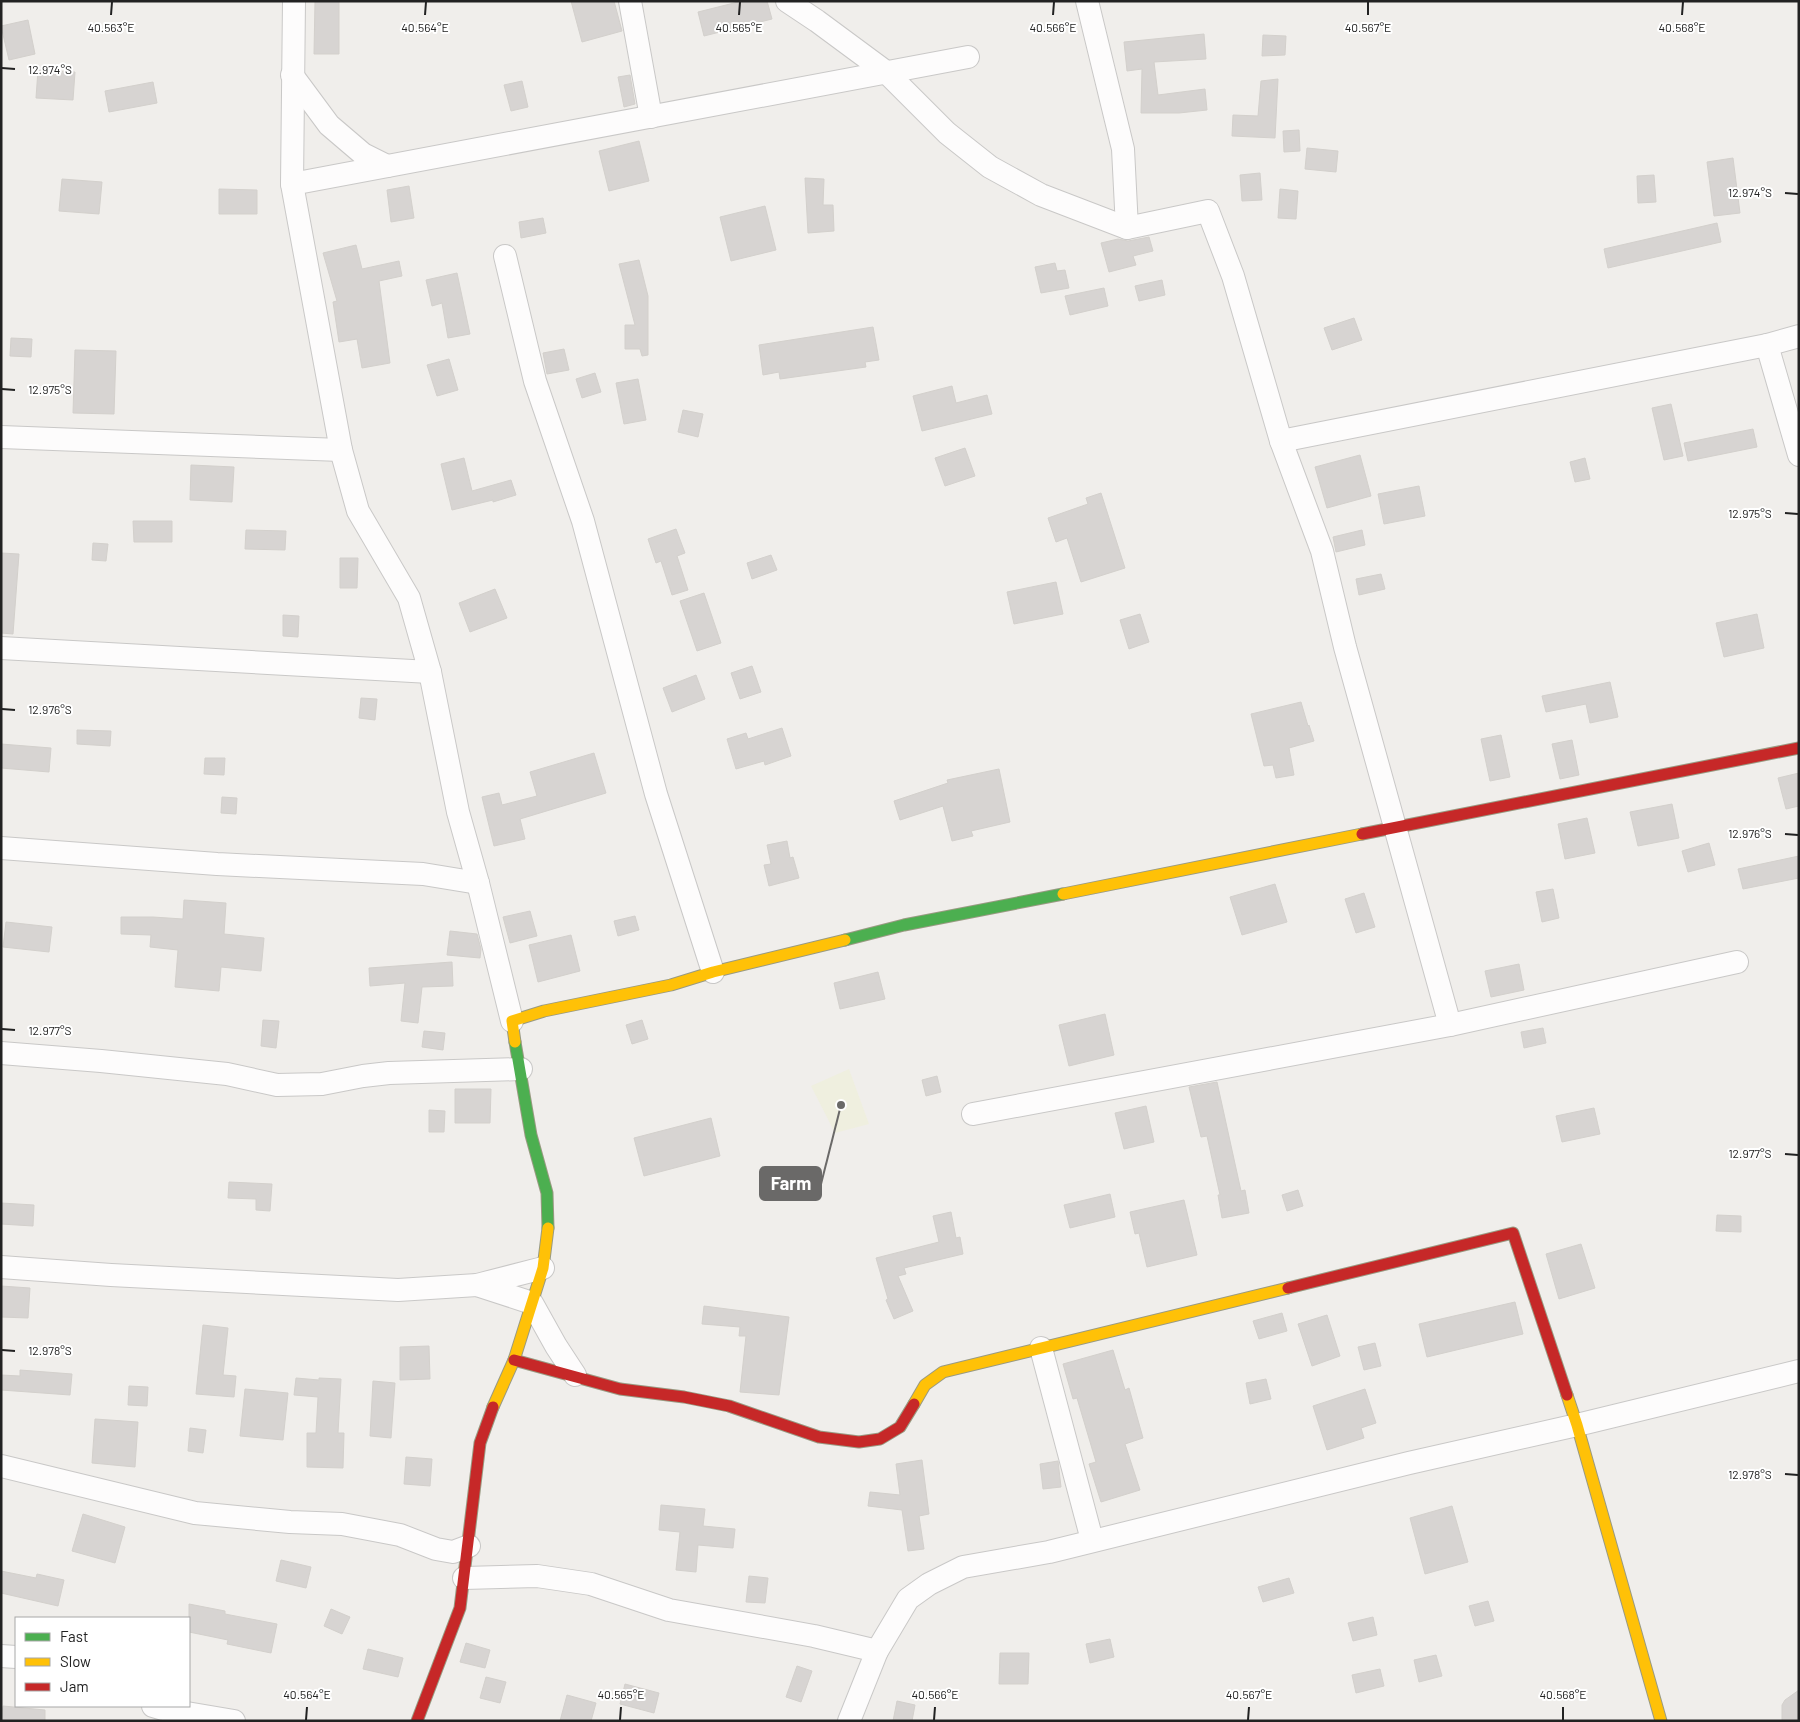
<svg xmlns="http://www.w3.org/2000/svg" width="1800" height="1722" viewBox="0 0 1800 1722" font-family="Barlow,sans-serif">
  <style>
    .farmland { fill: #efefdf }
    .building { fill: #d7d4d2; stroke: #d3d0cc }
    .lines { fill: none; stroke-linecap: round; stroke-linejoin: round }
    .street-casing { stroke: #c9c8c7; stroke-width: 24 }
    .fast-casing { stroke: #999a82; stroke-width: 13 }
    .slow-casing { stroke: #999a82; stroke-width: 13 }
    .jam-casing { stroke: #999a82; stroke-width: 13 }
    .street { stroke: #fdfcfc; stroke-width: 22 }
    .fast { stroke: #4caf50; stroke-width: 11 }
    .slow { stroke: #ffc107; stroke-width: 11 }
    .jam { stroke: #c62828; stroke-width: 11 }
    .ticks { fill: none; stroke: #222; stroke-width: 2 }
    .ticks-label { font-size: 12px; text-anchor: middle; fill: #222; stroke: #fff; stroke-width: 4; stroke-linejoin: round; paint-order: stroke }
    .leader { fill: none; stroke: #6a6968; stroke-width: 2 }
    .callout-dot { fill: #6a6968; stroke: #fff; stroke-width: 2 }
    .callout { fill: #6a6968; stroke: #6a6968; stroke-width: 2 }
    .callout-label { font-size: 18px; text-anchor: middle; font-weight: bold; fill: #fff }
  </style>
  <rect width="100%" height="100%" fill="#f0eeeb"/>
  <polygon class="farmland" points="849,1069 869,1124 835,1133 811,1086"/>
  <g class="building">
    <polygon points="315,1 339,1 339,54 314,54"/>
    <polygon points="571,1 614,1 622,31 582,42"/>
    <polygon points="742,1 767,1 772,19 704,36 698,12"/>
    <polygon points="28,20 35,54 9,60 1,26"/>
    <polygon points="1204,34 1206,59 1154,62 1158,95 1205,89 1207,110 1179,113 1141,113 1142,69 1127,71 1124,42"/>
    <polygon points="1263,35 1286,36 1285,55 1262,56"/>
    <polygon points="38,70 75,72 73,100 36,98"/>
    <polygon points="630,75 635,104 624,107 618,77"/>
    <polygon points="1278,79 1275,138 1232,136 1233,115 1258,116 1261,81"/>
    <polygon points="522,81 528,107 511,111 504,85"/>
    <polygon points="153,82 157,103 109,112 105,91"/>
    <polygon points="1299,130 1300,151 1284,152 1283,131"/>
    <polygon points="639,141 649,181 609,191 599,151"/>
    <polygon points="1307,148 1338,151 1336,172 1305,169"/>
    <polygon points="1733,158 1740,213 1714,216 1707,162"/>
    <polygon points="1260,173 1262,200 1242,201 1240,175"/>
    <polygon points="1654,175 1656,202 1638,203 1637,176"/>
    <polygon points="805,178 824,179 823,205 833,205 834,231 808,233"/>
    <polygon points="62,179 102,182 99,214 59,211"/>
    <polygon points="409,186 414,218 391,222 387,190"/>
    <polygon points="219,189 257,190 257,214 219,214"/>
    <polygon points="1280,189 1298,191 1296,219 1278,218"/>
    <polygon points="765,206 776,250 731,261 720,217"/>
    <polygon points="543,218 546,233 521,238 519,222"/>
    <polygon points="1717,223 1721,242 1608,268 1604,249"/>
    <polygon points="1149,237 1153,251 1133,256 1136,265 1109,272 1101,243 1118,239 1128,241"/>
    <polygon points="356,245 362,269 399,261 402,276 379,281 390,363 362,368 357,339 339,342 333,302 337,301 323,253"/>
    <polygon points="639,260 648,296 648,355 642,356 640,349 625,349 625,325 635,325 619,264"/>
    <polygon points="1055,263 1057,271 1065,270 1069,288 1041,293 1035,267"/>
    <polygon points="457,273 470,334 448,338 442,303 432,306 426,280"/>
    <polygon points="1162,280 1165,295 1139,301 1135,286"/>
    <polygon points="1104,288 1108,306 1070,315 1065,296"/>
    <polygon points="1354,318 1362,340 1332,350 1324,328"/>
    <polygon points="873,327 879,360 865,362 866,367 780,379 779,372 763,375 759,345"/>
    <polygon points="11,338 32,339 31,357 10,356"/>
    <polygon points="564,349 569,370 547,374 543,353"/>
    <polygon points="75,350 116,351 114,414 73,413"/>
    <polygon points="449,359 458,390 437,396 427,365"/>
    <polygon points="595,373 601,392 582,398 576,379"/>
    <polygon points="638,379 646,420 624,424 616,383"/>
    <polygon points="952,386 956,403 987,395 992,414 922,431 913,396"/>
    <polygon points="1671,404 1683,456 1664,460 1652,408"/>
    <polygon points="683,410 703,414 698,437 678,432"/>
    <polygon points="1753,429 1757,447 1688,461 1684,443"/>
    <polygon points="965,448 975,476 945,486 935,458"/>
    <polygon points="1360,455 1371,496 1327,508 1315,467"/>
    <polygon points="464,458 472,491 511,480 516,495 493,502 493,500 452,510 441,464"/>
    <polygon points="1585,458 1590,479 1575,482 1570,462"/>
    <polygon points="191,465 234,467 232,502 190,500"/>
    <polygon points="1419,486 1425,516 1384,524 1378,494"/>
    <polygon points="1101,493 1125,568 1081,582 1067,538 1056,542 1048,518 1088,504 1086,498"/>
    <polygon points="133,521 172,521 172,542 134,542"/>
    <polygon points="676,529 685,553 677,556 688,590 672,595 661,561 656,563 648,539"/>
    <polygon points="246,530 286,531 285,550 245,549"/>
    <polygon points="1362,530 1365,545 1336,552 1333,537"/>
    <polygon points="93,543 108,544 106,561 92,560"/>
    <polygon points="1,553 19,554 13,634 1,633"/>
    <polygon points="771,555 777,570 752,579 747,563"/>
    <polygon points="340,558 358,558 357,588 340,588"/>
    <polygon points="1381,574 1385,589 1359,595 1356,579"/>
    <polygon points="1056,582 1063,614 1014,624 1007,592"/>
    <polygon points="495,589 507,618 470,632 459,603"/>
    <polygon points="704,593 721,643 697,651 680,601"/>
    <polygon points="1140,614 1149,642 1129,649 1120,620"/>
    <polygon points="1757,614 1764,648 1724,657 1716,623"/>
    <polygon points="283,615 299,616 298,637 283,636"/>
    <polygon points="752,666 761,692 740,699 731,673"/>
    <polygon points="696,675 705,699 672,712 663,688"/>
    <polygon points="1610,682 1618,717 1590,723 1586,704 1546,712 1542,696"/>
    <polygon points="361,698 377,699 375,720 359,718"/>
    <polygon points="1301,702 1308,726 1309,725 1314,741 1289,748 1294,775 1276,778 1273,765 1264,766 1251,714"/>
    <polygon points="782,728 791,756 765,765 764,761 736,769 727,739 746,733 748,739"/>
    <polygon points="77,730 111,731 110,746 77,744"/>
    <polygon points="1501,735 1510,777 1490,781 1481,739"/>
    <polygon points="1572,740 1579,775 1560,779 1552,744"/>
    <polygon points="1,744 51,748 49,772 1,768"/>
    <polygon points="594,753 606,793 520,819 525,839 494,846 482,797 499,793 502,805 537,796 530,772"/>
    <polygon points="205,758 225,758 224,775 204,774"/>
    <polygon points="999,769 1010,822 971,831 973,836 952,841 943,806 900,820 894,801 948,783 947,780"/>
    <polygon points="1799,773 1799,806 1786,809 1778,778"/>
    <polygon points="222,797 237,798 236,814 221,813"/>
    <polygon points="1672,804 1679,838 1638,846 1630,812"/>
    <polygon points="1587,818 1595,853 1565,859 1558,824"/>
    <polygon points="787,841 790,858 793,857 799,878 769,886 764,865 771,864 767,845"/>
    <polygon points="1709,843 1715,865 1688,872 1682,851"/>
    <polygon points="1799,856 1799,878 1743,889 1738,869"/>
    <polygon points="1275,884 1287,922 1242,935 1230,897"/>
    <polygon points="1553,889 1559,918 1542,922 1536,892"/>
    <polygon points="1364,893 1375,927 1356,933 1345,899"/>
    <polygon points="184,900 226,903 224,934 264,938 261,971 221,967 219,991 175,987 178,950 150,947 151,935 121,934 121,917 153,917 183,919"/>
    <polygon points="530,911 537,936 510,943 503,917"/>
    <polygon points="635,916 639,930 618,936 614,921"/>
    <polygon points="6,922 52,927 49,952 3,947"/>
    <polygon points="450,931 477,934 481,949 480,958 447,955"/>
    <polygon points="571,935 580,971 538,982 529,945"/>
    <polygon points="452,962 453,986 422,987 418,1023 401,1021 405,983 370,986 369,968"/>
    <polygon points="1519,964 1524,990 1491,997 1485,971"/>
    <polygon points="878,972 885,999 840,1009 834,983"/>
    <polygon points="1105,1014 1114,1055 1069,1066 1059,1025"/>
    <polygon points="263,1020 279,1021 276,1048 261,1046"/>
    <polygon points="642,1020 648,1039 632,1044 626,1025"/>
    <polygon points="1543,1028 1546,1043 1524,1048 1521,1032"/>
    <polygon points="424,1031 445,1033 443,1050 422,1047"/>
    <polygon points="937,1076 941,1092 926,1096 922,1080"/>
    <polygon points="1217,1082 1241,1191 1245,1190 1249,1213 1222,1218 1218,1195 1220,1195 1207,1136 1201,1137 1189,1087"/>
    <polygon points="455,1089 491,1089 490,1123 455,1123"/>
    <polygon points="1146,1106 1154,1142 1124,1149 1115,1113"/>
    <polygon points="1594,1108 1600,1134 1562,1142 1556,1116"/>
    <polygon points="429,1110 445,1111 444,1132 429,1132"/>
    <polygon points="711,1118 720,1156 644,1176 634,1138"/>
    <polygon points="229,1182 272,1184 270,1211 256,1210 256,1199 228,1198"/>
    <polygon points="1298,1190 1303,1206 1287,1211 1282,1195"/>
    <polygon points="1110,1194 1115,1217 1070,1228 1064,1205"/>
    <polygon points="1184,1200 1197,1255 1147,1267 1139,1233 1135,1234 1130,1212"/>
    <polygon points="1,1203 34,1205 33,1226 1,1224"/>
    <polygon points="951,1212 956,1238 960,1237 963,1254 904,1268 906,1274 898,1276 913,1311 894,1319 886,1300 888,1299 876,1258 939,1242 933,1216"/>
    <polygon points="1717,1215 1741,1216 1741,1232 1716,1231"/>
    <polygon points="1581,1244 1595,1288 1559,1299 1546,1254"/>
    <polygon points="1,1286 30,1288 28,1318 1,1317"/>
    <polygon points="1515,1302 1523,1334 1427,1357 1419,1324"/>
    <polygon points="704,1306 789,1317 779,1395 740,1392 746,1336 739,1336 740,1327 702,1324"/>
    <polygon points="1282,1313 1287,1331 1259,1339 1253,1321"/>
    <polygon points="1327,1315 1340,1356 1312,1366 1298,1324"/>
    <polygon points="203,1325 228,1328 223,1375 236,1376 234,1397 196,1394"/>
    <polygon points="1375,1343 1381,1366 1364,1370 1358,1347"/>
    <polygon points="429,1346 430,1379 400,1380 400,1347"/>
    <polygon points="1113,1350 1125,1390 1129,1388 1143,1438 1125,1444 1140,1490 1101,1502 1089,1464 1096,1462 1077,1398 1073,1399 1063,1364"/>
    <polygon points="20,1370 72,1374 70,1395 1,1390 1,1375 20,1376"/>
    <polygon points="296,1378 319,1380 319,1378 341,1379 338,1433 344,1433 343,1468 307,1467 307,1433 316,1433 318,1397 294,1395"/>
    <polygon points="1266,1379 1271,1399 1250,1404 1246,1383"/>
    <polygon points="373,1381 395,1383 391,1438 370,1436"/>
    <polygon points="129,1386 148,1387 147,1406 128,1405"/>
    <polygon points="245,1389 288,1393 283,1440 240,1436"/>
    <polygon points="1365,1389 1376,1423 1361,1428 1364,1438 1327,1450 1313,1406"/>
    <polygon points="95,1419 138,1422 135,1467 92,1463"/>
    <polygon points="190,1428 206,1430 203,1453 188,1451"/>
    <polygon points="406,1457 432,1459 430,1486 404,1484"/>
    <polygon points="922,1460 929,1514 919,1516 924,1549 908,1551 902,1510 868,1506 870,1492 900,1495 896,1464"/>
    <polygon points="1058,1461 1061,1487 1043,1489 1040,1464"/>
    <polygon points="661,1505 705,1509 703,1526 735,1529 733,1548 698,1545 696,1572 676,1570 680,1532 659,1530"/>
    <polygon points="1452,1506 1468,1562 1425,1574 1410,1518"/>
    <polygon points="83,1514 125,1527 115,1563 72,1551"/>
    <polygon points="281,1560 311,1567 306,1588 276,1581"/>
    <polygon points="1,1571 36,1578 37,1574 64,1580 58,1606 1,1593"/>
    <polygon points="749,1576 768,1578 765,1603 746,1602"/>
    <polygon points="1289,1578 1294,1593 1263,1602 1258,1587"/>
    <polygon points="1488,1601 1494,1621 1475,1626 1469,1606"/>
    <polygon points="189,1604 225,1611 225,1614 277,1624 271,1653 227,1644 228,1640 189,1632"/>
    <polygon points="331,1609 350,1617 342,1634 324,1626"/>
    <polygon points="1373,1617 1377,1635 1353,1641 1348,1623"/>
    <polygon points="1110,1639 1114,1657 1090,1663 1086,1644"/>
    <polygon points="466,1643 490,1650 485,1668 460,1662"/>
    <polygon points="368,1649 403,1658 398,1677 363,1669"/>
    <polygon points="1000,1653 1029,1653 1028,1684 999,1684"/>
    <polygon points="1436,1655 1442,1676 1419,1682 1414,1660"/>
    <polygon points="797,1666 812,1671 801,1702 786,1697"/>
    <polygon points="1380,1669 1384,1686 1356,1693 1352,1675"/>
    <polygon points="486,1677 506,1682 500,1703 480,1698"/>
    <polygon points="625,1684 659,1693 654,1713 620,1704"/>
    <polygon points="1799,1690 1799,1721 1782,1721 1782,1705 1785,1700"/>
    <polygon points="567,1695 596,1703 591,1721 560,1721"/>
    <polygon points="897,1701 915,1705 912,1721 893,1721"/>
    <polygon points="3,1706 45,1710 45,1721 1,1721"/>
  </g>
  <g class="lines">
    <g class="street-casing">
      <g id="street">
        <polyline points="630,1 651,117"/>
        <polyline points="787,1 817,21 886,72 947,133 990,167 1041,195 1127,228 1208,211 1233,276 1281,441 1322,551 1345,647 1450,1025"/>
        <polyline points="1087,1 1123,149 1127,228"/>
        <polyline points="292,75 329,125 363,154 387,166"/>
        <polyline points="292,184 968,57"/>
        <polyline points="505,256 535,381 583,521 656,794 713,972"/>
        <polyline points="1767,345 1799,455"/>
        <polyline points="1,437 341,450"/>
        <polyline points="1281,441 1767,345 1799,336"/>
        <polyline points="1,648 430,672 409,598 358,511 341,450 292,184 294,1"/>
        <polyline points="430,672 458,812 478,883 512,1021"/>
        <polyline points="1,848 217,864 423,874 478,883"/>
        <polyline points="1,1053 101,1061 227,1074 277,1085 322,1084 363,1076 389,1073 521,1069"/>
        <polyline points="973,1114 1450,1025 1737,962"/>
        <polyline points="1,1267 111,1275 398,1290 477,1285 543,1268"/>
        <polyline points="477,1285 532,1303 556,1346 575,1375"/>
        <polyline points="1041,1348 1092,1540"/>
        <polyline points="1,1466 195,1513 290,1522 342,1524 400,1535 436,1549 453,1552 469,1546"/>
        <polyline points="464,1578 537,1576 591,1584 669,1610 814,1636 877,1651 908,1599 929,1584 963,1567 1049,1552 1409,1463 1577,1425 1799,1371"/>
        <polyline points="1,1656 16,1657"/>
        <polyline points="153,1706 163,1709 234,1721"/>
        <polyline points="849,1721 877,1651"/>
      </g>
    </g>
    <g class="fast-casing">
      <g id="fast">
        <polyline points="845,940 904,925 1063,894"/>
        <polyline points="515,1042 531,1135 547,1193 548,1228"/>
      </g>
    </g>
    <g class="slow-casing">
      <g id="slow">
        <polyline points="1063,894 1362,834"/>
        <polyline points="515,1042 512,1021 544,1011 671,985 713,972 845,940"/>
        <polyline points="1567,1395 1577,1425 1661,1721"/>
        <polyline points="914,1404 925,1385 943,1372 1288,1288"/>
        <polyline points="493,1407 514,1360 543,1268 548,1228"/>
      </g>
    </g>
    <g class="jam-casing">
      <g id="jam">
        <polyline points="1362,834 1799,748"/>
        <polyline points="1288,1288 1513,1233 1567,1395"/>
        <polyline points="514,1360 620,1389 684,1397 729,1406 819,1437 859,1442 880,1439 900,1427 914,1404"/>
        <polyline points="417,1721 460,1608 480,1443 493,1407"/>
      </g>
    </g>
    <use href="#street" class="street"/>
    <use href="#fast" class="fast"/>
    <use href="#slow" class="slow"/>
    <use href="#jam" class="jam"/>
  </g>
  <path class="ticks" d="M111 15 112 2M425 15 426 2M739 15 740 2M1053 15 1054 2M1368 15V2M1682 15 1683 2M2 68 15 69M1785 193 1798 194M2 389 15 390M1785 513 1798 514M2 709 15 710M1785 834 1798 835M2 1029 15 1030M1785 1154 1798 1155M2 1350 15 1351M1785 1474 1798 1475M306 1720 307 1707M620 1720 621 1707M934 1720 935 1707M1248 1720 1249 1707M1563 1720V1707"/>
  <g class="ticks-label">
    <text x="111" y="32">40.563°E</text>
    <text x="425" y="32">40.564°E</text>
    <text x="739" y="32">40.565°E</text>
    <text x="1053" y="32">40.566°E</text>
    <text x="1368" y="32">40.567°E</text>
    <text x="1682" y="32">40.568°E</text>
    <text x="50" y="74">12.974°S</text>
    <text x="1750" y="197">12.974°S</text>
    <text x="50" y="394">12.975°S</text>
    <text x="1750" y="518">12.975°S</text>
    <text x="50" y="714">12.976°S</text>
    <text x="1750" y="838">12.976°S</text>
    <text x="50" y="1035">12.977°S</text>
    <text x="1750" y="1158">12.977°S</text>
    <text x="50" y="1355">12.978°S</text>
    <text x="1750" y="1479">12.978°S</text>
    <text x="307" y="1699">40.564°E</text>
    <text x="621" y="1699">40.565°E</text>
    <text x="935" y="1699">40.566°E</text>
    <text x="1249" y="1699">40.567°E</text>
    <text x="1563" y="1699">40.568°E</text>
  </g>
  <path class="leader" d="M841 1105L821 1184"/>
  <circle class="callout-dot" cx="841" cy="1105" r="5"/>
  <rect class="callout" x="760" y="1167" width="61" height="33" rx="5"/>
  <g class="callout-label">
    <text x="791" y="1190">Farm</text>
  </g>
  <rect width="1800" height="1722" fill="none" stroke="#222222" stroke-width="5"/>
  <rect x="15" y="1617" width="175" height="90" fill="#ffffff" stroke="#a7a7a7"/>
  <rect x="25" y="1633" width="25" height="8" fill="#4caf50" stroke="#a7a7a7"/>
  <text x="60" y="1642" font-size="15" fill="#222222">Fast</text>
  <rect x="25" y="1658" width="25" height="8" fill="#ffc107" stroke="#a7a7a7"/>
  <text x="60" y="1667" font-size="15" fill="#222222">Slow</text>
  <rect x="25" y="1683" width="25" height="8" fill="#c62828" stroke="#a7a7a7"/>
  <text x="60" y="1692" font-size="15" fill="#222222">Jam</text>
</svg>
